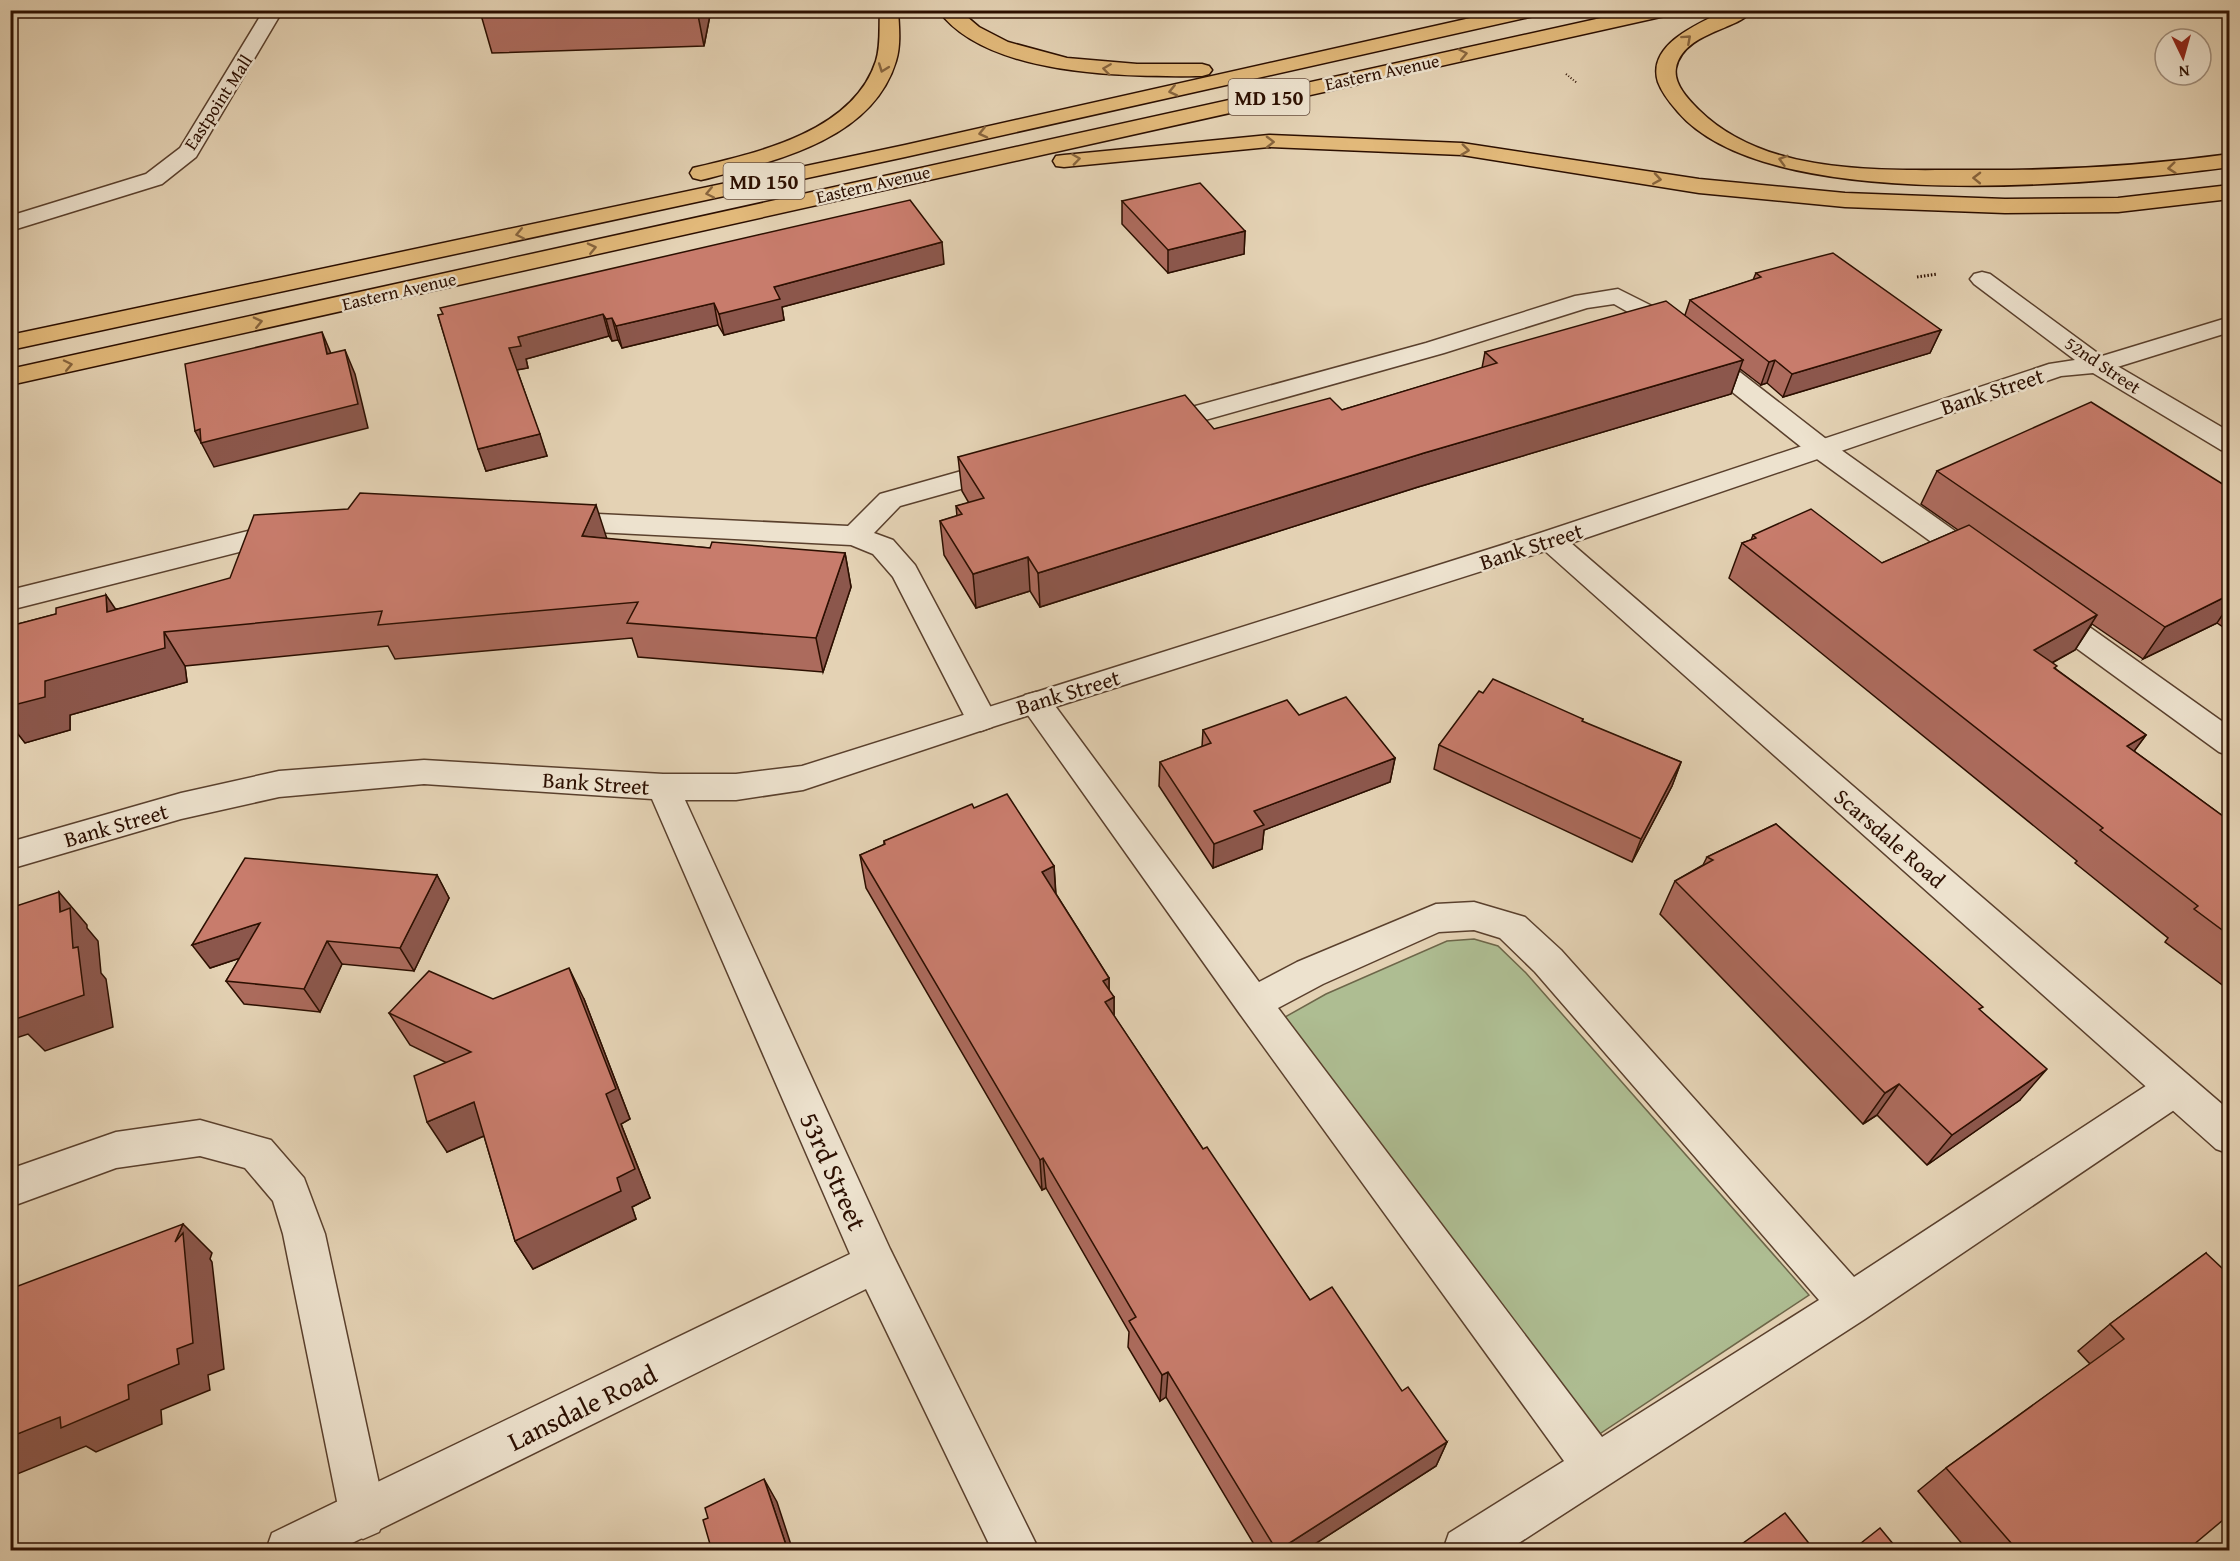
<svg xmlns="http://www.w3.org/2000/svg" width="2240" height="1561" viewBox="0 0 2240 1561" font-family="'Gentium Book Plus',serif">
  <style>
    .green { fill: #aebd92; stroke: #6d6649; stroke-width: 1.5 }
    .lines { fill: none; stroke-linecap: round; stroke-linejoin: round }
    .service-casing { stroke: #5a402d; stroke-width: 3 }
    .minor-casing { stroke: #5a402d; stroke-width: 3 }
    .primary-casing { stroke: #2c0f00; stroke-width: 3 }
    .path-far1 { stroke: #2c0f00; stroke-width: 2; stroke-dasharray: 1 2; stroke-linecap: butt }
    .path { stroke: #2c0f00; stroke-width: 3; stroke-dasharray: 1.5 2; stroke-linecap: butt }
    .service { fill: #ede2ce; fill-rule: evenodd }
    .minor { fill: #ede2ce; fill-rule: evenodd }
    .primary { fill: #e2b97a; fill-rule: evenodd }
    .wall { fill: #ac6b5d; stroke: #2c0f00; stroke-width: 1.5 }
    .shaded-wall { fill: #8c574c; stroke: #2c0f00; stroke-width: 1.5 }
    .building { fill: #c87c6c; stroke: #2c0f00; stroke-width: 1.5 }
    .oneway { stroke: #87643d }
    .labels { text-anchor: middle; dominant-baseline: central; stroke-width: 5; stroke-linejoin: round; paint-order: stroke }
    .far-street-label { font-size: 18px; fill: #2c0f00; stroke: #ede2ce }
    .shield { fill: #ede2ce; stroke: #664e3e; stroke-width: 1.5 }
    .shield-label { font-size: 21px; font-weight: bold; fill: #2c0f00 }
    .street-label { font-size: 22px; fill: #2c0f00; stroke: #ede2ce }
    .near-street-label { font-size: 27px; fill: #2c0f00; stroke: #ede2ce }
  </style>
  <rect width="100%" height="100%" fill="#e4d2b4"/>
  <filter id="stains"><feTurbulence type="fractalNoise" baseFrequency=".00333" numOctaves="4"/><feColorMatrix values="0 0 0 0 .2 0 0 0 0 .09 0 0 0 0 .02 0 0 0 .5 -.17"/></filter>
  <radialGradient id="worn" r=".72"><stop offset=".6" stop-color="#630" stop-opacity="0"/><stop offset="1" stop-color="#630" stop-opacity=".3"/></radialGradient>
  <polygon class="green" points="1474,939 1498,946 1526,973 1809,1295 1598,1435 1278,1021 1326,994 1447,941"/>
  <g class="lines">
    <g class="service-casing">
      <g id="service">
        <polygon points="264,10 283,10 196,157 162,184 10,231 10,216 146,174 180,148"/>
        <polygon points="1618,289 1660,310 1830,442 1990,556 1995,563 1990,570 1980,573 1970,570 1810,454 1642,320 1614,304 1587,308 1444,353 1166,431 1157,433 1148,431 1144,425 1148,419 1426,343 1575,296"/>
        <polygon points="2230,317 2230,332 2098,373 2089,370 2085,365 2089,360"/>
        <polygon points="1004,459 1014,462 1018,468 1014,474 900,506 874,533 893,540 915,565 997,719 992,727 981,731 970,727 893,577 873,554 851,545 556,530 546,527 542,521 546,515 556,512 848,526 880,494"/>
        <polygon points="288,521 298,523 302,530 298,537 10,610 10,590"/>
        <polygon points="2046,601 2057,604 2230,727 2230,756 2219,752 2035,618 2031,611 2035,604"/>
        <path d="M1036 692 1047 695 1259 982 1297 962 1436 904 1474 902 1525 917 1561 950 1854 1277 2161 1076 2175 1071 2189 1076 2194 1088 2189 1100 1865 1319 1508 1550H1443L1449 1533 1564 1461 1240 1014 1025 711 1020 703 1025 695ZM1474 930 1500 938 1535 972 1819 1300 1602 1437 1278 1008 1323 984 1439 932Z"/>
        <polygon points="200,1120 271,1140 304,1178 325,1234 386,1516 379,1532 363,1539 347,1532 340,1516 283,1234 273,1201 245,1168 200,1156 116,1168 10,1207 10,1169 116,1132"/>
      </g>
    </g>
    <g class="minor-casing">
      <polygon id="minor" points="1982,272 1990,274 2107,360 2230,432 2230,452 2221,450 2093,373 2061,376 1571,543 2230,1111 2230,1154 2216,1149 1545,551 992,727 803,790 736,800 685,800 890,1249 1039,1550 992,1550 866,1289 338,1550 266,1550 272,1533 850,1254 652,799 424,784 279,797 181,819 10,869 10,842 181,793 279,771 424,760 663,774 736,774 802,766 1540,533 2049,364 2075,360 1974,284 1970,279 1974,274"/>
    </g>
    <g class="primary-casing">
      <g id="primary">
        <path d="M880 10H898C899 27 901 45 896 61 872 141 772 162 701 180L693 178 690 173 693 168C757 153 853 132 876 61 881 45 879 27 880 10Z"/>
        <path d="M938 10H959L979 27 1008 42 1067 58 1137 64H1202L1209 66 1212 70 1209 74 1202 76C1128 77 986 77 938 10Z"/>
        <polygon points="1506,10 1543,10 1534,16 905,157 10,350 10,335 905,145"/>
        <polygon points="1637,10 1674,10 1665,16 10,385 10,369"/>
        <path d="M1727 10H1753C1739 30 1683 32 1676 68 1673 84 1689 100 1699 110 1766 176 1880 170 1967 170 2055 171 2142 166 2230 154V167C2102 184 1768 217 1678 112 1671 104 1662 93 1658 82 1646 44 1700 23 1727 10Z"/>
        <polygon points="1269,135 1462,143 1699,179 1845,193 2005,199 2118,198 2230,185 2230,199 2118,212 2005,213 1845,207 1699,193 1462,155 1269,147 1064,167 1056,166 1053,161 1056,156 1064,155"/>
      </g>
    </g>
    <polyline class="path-far1" points="1566,74 1577,83"/>
    <polyline class="path" points="1917,277 1937,274"/>
    <use href="#service" class="service"/>
    <use href="#minor" class="minor"/>
    <use href="#primary" class="primary"/>
  </g>
  <g class="wall">
    <polygon points="482,10 711,10 704,46 492,53 481,15"/>
    <polygon points="1122,201 1245,231 1244,254 1168,273 1122,224"/>
    <polygon points="944,264 782,307 784,320 724,335 718,325 622,348 618,340 612,341 609,336 526,359 528,368 517,370 547,456 486,471 438,315"/>
    <polygon points="1756,273 1941,330 1930,353 1783,397 1767,383 1761,385 1740,369 1731,394 1418,487 1040,607 1030,591 976,608 944,555 940,521 957,516 956,506 969,503 962,491 958,457 1214,429 1342,410 1482,368 1485,352 1685,315 1690,300 1753,280"/>
    <polygon points="1937,471 2229,488 2229,631 2217,623 2143,659 2092,624 2075,650 2052,663 2056,669 2146,735 2134,751 2227,819 2229,817 2229,990 2165,942 2168,938 2075,863 2077,861 1729,578 1742,543 1751,540 1753,535 1882,563 1958,530 1921,504"/>
    <polygon points="607,539 710,548 845,553 851,587 823,672 638,657 632,638 395,659 388,646 185,666 187,682 70,715 70,730 25,743 15,730 10,731 10,626 56,614 116,609"/>
    <polygon points="1483,693 1583,719 1582,722 1681,762 1672,786 1632,862 1434,769 1439,745"/>
    <polygon points="1299,715 1395,758 1390,782 1264,830 1262,849 1213,868 1159,786 1160,762 1202,747 1203,730"/>
    <polygon points="974,808 1054,866 1056,894 1109,978 1109,991 1114,997 1114,1016 1203,1149 1310,1300 1402,1391 1447,1442 1436,1466 1304,1551 1258,1551 1166,1397 1160,1401 1128,1347 1129,1332 1046,1188 1042,1190 866,888 860,855 884,845 884,841"/>
    <polygon points="1776,824 1980,1011 2020,1100 1927,1165 1877,1115 1863,1124 1660,914 1675,881 1703,865 1707,857"/>
    <polygon points="437,875 449,898 414,971 342,964 320,1012 244,1004 226,981 240,958 210,968"/>
    <polygon points="493,999 584,999 630,1119 621,1124 650,1198 632,1207 636,1219 533,1269 515,1241 484,1136 447,1152 447,1063 410,1045 389,1013"/>
    <polygon points="2206,1253 2186,1551 1968,1551 1918,1491 1946,1468 2090,1364 2078,1351 2110,1324"/>
  </g>
  <g class="shaded-wall">
    <polygon points="697,10 711,10 704,46"/>
    <polygon points="1245,231 1244,254 1168,273 1168,250"/>
    <polygon points="942,242 944,264 782,307 784,320 724,335 719,314 774,287"/>
    <polygon points="714,303 718,325 622,348 616,326"/>
    <polygon points="603,314 609,336 526,359 528,368 516,370 509,348 518,337"/>
    <polygon points="612,318 618,340 612,341 606,319"/>
    <polygon points="1941,330 1930,353 1783,397 1792,374"/>
    <polygon points="322,332 332,356 327,354"/>
    <polygon points="345,350 355,374 368,428 214,467 195,431"/>
    <polygon points="1743,360 1731,394 1418,487 1040,607 1038,573 1424,453"/>
    <polygon points="1775,360 1767,383 1761,385 1769,362"/>
    <polygon points="540,434 547,456 486,471 478,449"/>
    <polygon points="596,505 607,539 582,536"/>
    <polygon points="845,553 851,587 823,672 816,638"/>
    <polygon points="1028,557 1030,591 976,608 973,574"/>
    <polygon points="106,595 129,629 107,612"/>
    <polygon points="2229,595 2229,605 2217,623 2143,659 2165,627"/>
    <polygon points="2097,615 2075,650 2013,684 2034,650"/>
    <polygon points="164,632 185,666 187,682 70,715 70,730 25,743 15,730 10,731 10,706 45,681"/>
    <polygon points="2146,735 2121,769 2127,746"/>
    <polygon points="1395,758 1390,782 1264,830 1262,849 1213,868 1214,844 1254,811"/>
    <polygon points="1681,762 1672,786 1632,862 1641,839"/>
    <polygon points="1054,866 1056,900 1042,872"/>
    <polygon points="437,875 449,898 414,971 400,948"/>
    <polygon points="59,892 87,925 87,928 98,941 101,973 106,979 113,1027 45,1051 28,1034 10,1040 10,998 73,948 60,912"/>
    <polygon points="260,923 276,946 210,968 192,945"/>
    <polygon points="327,941 342,964 320,1012 304,989"/>
    <polygon points="569,968 584,999 630,1119 621,1124 650,1198 632,1207 636,1219 533,1269 515,1241 617,1178 606,1094"/>
    <polygon points="1109,978 1109,1000 1114,997 1114,1029 1105,1034 1103,981"/>
    <polygon points="2047,1069 2020,1100 1927,1165 1952,1135"/>
    <polygon points="1899,1084 1877,1115 1863,1124 1885,1093"/>
    <polygon points="474,1102 493,1132 447,1152 427,1122"/>
    <polygon points="1043,1158 1046,1188 1042,1190 1040,1160"/>
    <polygon points="183,1224 212,1253 210,1259 212,1262 224,1369 208,1375 210,1390 161,1410 162,1424 96,1452 86,1446 10,1477 10,1437 128,1385 177,1349 175,1242"/>
    <polygon points="1168,1372 1166,1397 1160,1401 1162,1375"/>
    <polygon points="1447,1442 1436,1466 1304,1551 1277,1551"/>
    <polygon points="764,1479 777,1502 793,1551 788,1551"/>
  </g>
  <g class="building">
    <polygon points="482,10 597,10 481,15"/>
    <polygon points="1200,183 1245,231 1168,250 1122,201"/>
    <polygon points="910,200 942,242 774,287 780,299 719,314 714,303 616,326 612,318 606,319 603,314 518,337 521,346 509,348 540,434 478,449 438,315 443,314 440,308"/>
    <polygon points="1833,253 1941,330 1792,374 1775,360 1769,362 1690,300 1761,277 1756,273"/>
    <polygon points="1666,301 1743,360 1424,453 1038,573 1028,557 973,574 940,521 962,514 956,506 984,498 958,457 1185,395 1214,429 1330,398 1342,410 1497,363 1485,352"/>
    <polygon points="322,332 327,354 345,350 358,404 201,443 200,429 195,431 185,364"/>
    <polygon points="2091,402 2229,488 2229,595 2165,627 1937,471"/>
    <polygon points="360,493 596,505 582,536 710,548 712,542 845,553 816,638 627,623 638,602 378,625 382,611 164,632 165,648 45,681 45,697 10,706 10,626 56,614 56,608 106,595 107,612 230,578 254,515 348,509"/>
    <polygon points="1811,509 1882,563 1969,525 2097,615 2034,650 2057,666 2054,668 2146,735 2127,746 2227,819 2229,817 2229,935 2194,909 2198,906 2100,830 2103,828 1742,543 1756,538 1753,535"/>
    <polygon points="1493,679 1583,719 1582,721 1681,762 1641,839 1439,745 1479,691 1483,693"/>
    <polygon points="1346,697 1395,758 1254,811 1264,825 1214,844 1160,762 1211,743 1203,730 1287,700 1299,715"/>
    <polygon points="1007,794 1054,866 1042,872 1109,978 1103,981 1114,997 1105,1002 1203,1149 1207,1147 1310,1300 1332,1287 1402,1391 1408,1387 1447,1442 1277,1551 1168,1372 1162,1375 1129,1321 1136,1317 1043,1158 1040,1160 860,855 885,844 884,841 972,804 974,808"/>
    <polygon points="1776,824 1983,1007 1979,1009 2047,1069 1952,1135 1899,1084 1885,1093 1675,881 1713,860 1707,857"/>
    <polygon points="245,858 437,875 400,948 327,941 304,989 226,981 260,923 192,945"/>
    <polygon points="59,892 60,912 70,908 73,948 78,947 84,995 13,1020 12,997 10,998 10,908"/>
    <polygon points="569,968 616,1089 606,1094 635,1169 617,1178 621,1191 515,1241 474,1102 427,1122 414,1076 471,1052 389,1013 429,971 493,999"/>
    <polygon points="183,1224 175,1242 183,1233 193,1343 177,1349 179,1364 128,1385 129,1399 61,1428 60,1417 10,1437 10,1289"/>
    <polygon points="2206,1253 2222,1268 2229,1264 2229,1515 2186,1551 2018,1551 1946,1468 2124,1339 2110,1324"/>
    <polygon points="764,1479 788,1551 712,1551 703,1520 708,1518 705,1508"/>
    <polygon points="1785,1513 1815,1551 1732,1551"/>
    <polygon points="1880,1528 1899,1551 1851,1551"/>
  </g>
  <defs><path id="oneway-chevron" d="M-2-3.5L2.5 0L-2 3.5" fill="none" stroke-width="1.6" stroke-linecap="round" stroke-linejoin="round" transform="scale(1.5)"/></defs>
  <g class="oneway">
    <use href="#oneway-chevron" transform="translate(1687 39) rotate(-42)"/>
    <use href="#oneway-chevron" transform="translate(1463 54) rotate(-12)"/>
    <use href="#oneway-chevron" transform="translate(883 68) rotate(110)"/>
    <use href="#oneway-chevron" transform="translate(1107 69) rotate(-172)"/>
    <use href="#oneway-chevron" transform="translate(1173 91) rotate(167)"/>
    <use href="#oneway-chevron" transform="translate(983 133) rotate(167)"/>
    <use href="#oneway-chevron" transform="translate(1270 142) rotate(-1)"/>
    <use href="#oneway-chevron" transform="translate(1465 150) rotate(7)"/>
    <use href="#oneway-chevron" transform="translate(1076 159) rotate(-8)"/>
    <use href="#oneway-chevron" transform="translate(1783 160) rotate(-164)"/>
    <use href="#oneway-chevron" transform="translate(2172 168) rotate(174)"/>
    <use href="#oneway-chevron" transform="translate(1977 178) rotate(-179)"/>
    <use href="#oneway-chevron" transform="translate(1657 179) rotate(9)"/>
    <use href="#oneway-chevron" transform="translate(710 193) rotate(168)"/>
    <use href="#oneway-chevron" transform="translate(520 234) rotate(168)"/>
    <use href="#oneway-chevron" transform="translate(592 248) rotate(-13)"/>
    <use href="#oneway-chevron" transform="translate(258 322) rotate(-13)"/>
    <use href="#oneway-chevron" transform="translate(68 365) rotate(-12)"/>
  </g>
  <g class="labels">
    <g class="far-street-label">
      <text transform="translate(1382 72) rotate(-12)">Eastern Avenue</text>
      <text transform="translate(218 102) rotate(-57)">Eastpoint Mall</text>
      <text transform="translate(873 184) rotate(-13)">Eastern Avenue</text>
      <text transform="translate(399 291) rotate(-13)">Eastern Avenue</text>
      <text transform="translate(2103 365) rotate(34)">52nd Street</text>
    </g>
    <g class="shield">
      <rect x="1228.5" y="79" width="81" height="36" rx="4.5"/>
      <rect x="723.5" y="163" width="81" height="36" rx="4.5"/>
    </g>
    <g class="shield-label">
      <text x="1269" y="97">MD 150</text>
      <text x="764" y="181">MD 150</text>
    </g>
    <g class="street-label">
      <text transform="translate(1992 391) rotate(-18)">Bank Street</text>
      <text transform="translate(1531 546) rotate(-18)">Bank Street</text>
      <text transform="translate(1068 692) rotate(-17)">Bank Street</text>
      <text transform="translate(596 783) rotate(4)">Bank Street</text>
      <text transform="translate(116 825) rotate(-16)">Bank Street</text>
      <text transform="translate(1890 838) rotate(41)">Scarsdale Road</text>
    </g>
    <g class="near-street-label">
      <text transform="translate(834 1171) rotate(66)">53rd Street</text>
      <text transform="translate(582 1407) rotate(-26)">Lansdale Road</text>
    </g>
  </g>
  <rect width="2240" height="1561" fill="none" stroke="#e4d2b4" stroke-width="36"/>
  <rect x="12" y="12" width="2216" height="1537" fill="none" stroke="#2c0f00" stroke-width="3"/>
  <rect x="18" y="18" width="2204" height="1525" fill="none" stroke="#2c0f00" stroke-width="1.5"/>
  <g transform="translate(2183 57) rotate(175)"><circle r="28" fill="#ede2ce" stroke="#a08e7c" stroke-width="1.5"/>
  <path d="M0-4.5L10 22L0 15L-10 22Z" fill="#8f2418"/>
  <text y="-9" font-size="16" font-weight="bold" text-anchor="middle" fill="#2c0f00">N</text>
  </g>
  <rect width="100%" height="100%" filter="url(#stains)"/>
  <rect width="100%" height="100%" fill="url(#worn)"/>
</svg>
